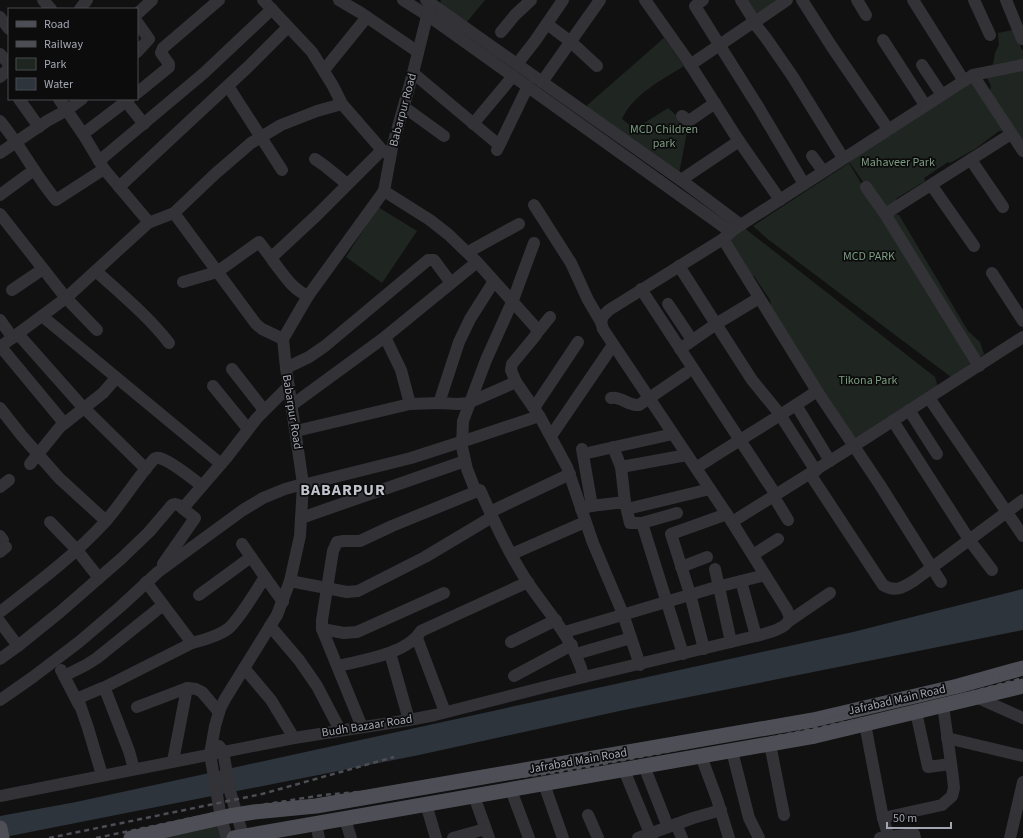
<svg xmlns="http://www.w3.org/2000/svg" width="1023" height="838" viewBox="0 0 1023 838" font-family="'Source Sans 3',sans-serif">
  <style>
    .green { fill: #1f2621 }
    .water { fill: #2d343c }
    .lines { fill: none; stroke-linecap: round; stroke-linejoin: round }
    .minor { stroke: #323237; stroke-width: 12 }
    .major { stroke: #4e4f56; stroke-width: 15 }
    .rail { stroke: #4d4e54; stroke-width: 2.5; stroke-dasharray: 5 4; stroke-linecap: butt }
    .labels { text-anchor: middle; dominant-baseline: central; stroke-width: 3.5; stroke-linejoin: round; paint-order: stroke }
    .street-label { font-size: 12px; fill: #a3a6b2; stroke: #0c0c0d }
    .park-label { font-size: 12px; fill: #7b9c80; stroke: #0c0c0d }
    .district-label { font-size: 16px; font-weight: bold; letter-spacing: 1px; fill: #c3c5ce; stroke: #0c0c0d }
  </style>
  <rect width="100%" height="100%" fill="#111112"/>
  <g class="green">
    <polygon points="441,0 485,0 466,23 439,7"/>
    <polygon points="743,0 783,0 754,16"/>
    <polygon points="1018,29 1021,49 1023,50 1023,143 990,91 991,86 986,76 989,69 993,64 995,53 999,45 998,33"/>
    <path d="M664 38 684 66C662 80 633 94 622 119L635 129 668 108 688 126 679 174 584 108Z"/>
    <path d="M974 77 1005 131H999L975 149 950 163 948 162 924 178 925 181 897 198 893 206 884 210C870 194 860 176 847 159Z"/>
    <polygon points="849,163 877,210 899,215 968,331 980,342 984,354 951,377 769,240 753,226"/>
    <polygon points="378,207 417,231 382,283 346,257"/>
    <polygon points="743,227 935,377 938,388 855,442 772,313 770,300 754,276 750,278 729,238"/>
    <polygon points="225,821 223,838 154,838"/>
  </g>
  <polygon class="water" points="1023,589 1023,630 624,710 419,755 0,838 0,816 76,802 191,777 853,632"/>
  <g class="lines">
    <g class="minor">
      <polyline points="43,0 51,9"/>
      <polyline points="263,0 312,52 333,86 342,104 382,150 388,154"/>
      <polyline points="339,0 361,13 418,52"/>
      <polyline points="403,0 433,19 731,232"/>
      <polyline points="426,0 681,180 741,225"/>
      <polyline points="645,0 686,58 737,138 780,200"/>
      <polyline points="703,0 695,6 759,108 804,184"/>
      <polyline points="741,0 755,22"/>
      <polyline points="802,0 832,47 888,129"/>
      <polyline points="857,0 866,15"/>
      <polyline points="913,0 964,81"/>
      <polyline points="974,0 990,35"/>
      <polyline points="1006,0 1022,39"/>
      <polyline points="80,9 87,0"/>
      <polyline points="137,14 152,0"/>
      <polyline points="0,17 9,29"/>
      <polyline points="137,22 149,39 137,52"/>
      <polyline points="547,24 571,42 597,66"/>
      <polyline points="752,24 787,0"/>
      <polyline points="501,32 515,15 531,0"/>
      <polyline points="883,40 925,105"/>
      <polyline points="0,54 8,63 9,68"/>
      <polyline points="517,64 535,41 563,0"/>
      <polyline points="690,65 749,25 755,24 766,38 793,77 843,158"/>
      <polyline points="922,65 942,95"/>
      <polyline points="324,70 367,17"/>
      <polyline points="413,73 499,145"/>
      <polyline points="973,75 1023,65"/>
      <polyline points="0,77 9,68"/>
      <polyline points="542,82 600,0"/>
      <polyline points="228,86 282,170"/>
      <polyline points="137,93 169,67 169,64 161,53 163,48 219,0"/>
      <polyline points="19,99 39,127"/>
      <polyline points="59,99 83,134 104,169 147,220 148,223"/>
      <polyline points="124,99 144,124"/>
      <polyline points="404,107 444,136"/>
      <polyline points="682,116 689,121 715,103"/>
      <path d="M0 121C21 146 35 175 56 200L104 169"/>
      <polyline points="473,124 513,76"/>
      <polyline points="83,134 129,99"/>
      <polyline points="497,150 528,86"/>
      <polyline points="0,153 47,121 67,110 82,99"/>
      <polyline points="812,156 823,171"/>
      <polyline points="315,159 325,166 347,184"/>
      <polyline points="971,160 1003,207"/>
      <polyline points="99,161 204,73 272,9"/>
      <polyline points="681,180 739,141"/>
      <polyline points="932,186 974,246"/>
      <polyline points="119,187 249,66 288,27"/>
      <polyline points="866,187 885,214 979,366"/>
      <polyline points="384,191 430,220 449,235 477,262 537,329 536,335 512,364 511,370 516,382 540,417 567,467 593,543 623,614 640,665"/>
      <polyline points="0,195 34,170"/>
      <polyline points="534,205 571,263 588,300 601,322"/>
      <polyline points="174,213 256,324 262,329 283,339"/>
      <polyline points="0,214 66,298 97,330"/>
      <polyline points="885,214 1011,134"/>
      <polyline points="723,239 817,391 880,485 941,582"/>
      <polyline points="468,252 519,224"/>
      <polyline points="679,266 716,324 759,298"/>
      <path d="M96 271C121 294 148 316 169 343"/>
      <polyline points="992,273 1023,321"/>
      <polyline points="183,282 217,272 259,242 272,259"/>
      <polyline points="641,289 776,495"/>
      <polyline points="12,290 43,269"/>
      <path d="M308 296C292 289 284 275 273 261V256L317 215 382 150"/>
      <polyline points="668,304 692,340"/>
      <polyline points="42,316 221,464"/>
      <polyline points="0,320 13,338"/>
      <polyline points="537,333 550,317"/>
      <polyline points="18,334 80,404 146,469"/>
      <polyline points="385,337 401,370 410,404"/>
      <polyline points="0,347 66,298 148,223 174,213 215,174 251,143 281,125 317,111 342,104"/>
      <polyline points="1,347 64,423"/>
      <polyline points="680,349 716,324 752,380 779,413 816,471"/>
      <polyline points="286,368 309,357 325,346 428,260 434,260 451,283"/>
      <polyline points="232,369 264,410"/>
      <polyline points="213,386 248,429"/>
      <path d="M611 398C621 396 628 406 639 405L686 373"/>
      <polyline points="929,398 1023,536"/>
      <polyline points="439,403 459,342 470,319 494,281"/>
      <polyline points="292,405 385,337 477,262"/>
      <polyline points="796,405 830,461"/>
      <polyline points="0,408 22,436 59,478 106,521"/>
      <polyline points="534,408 578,342"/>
      <polyline points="909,410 937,454"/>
      <polyline points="893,421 970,541 992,570"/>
      <polyline points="296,431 410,404 439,403 458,404 468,403 516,382"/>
      <polyline points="551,436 613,345"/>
      <polyline points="613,447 621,467 625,502"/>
      <polyline points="582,449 592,506"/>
      <polyline points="583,454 673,434"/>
      <polyline points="30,464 60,427 103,393 116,378"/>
      <polyline points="621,467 687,455"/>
      <path d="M696 468C736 442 777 418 817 391"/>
      <path d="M810 474 883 585C895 593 904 587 915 580L1023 500"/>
      <polyline points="303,485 411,458 473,438 539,416"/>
      <polyline points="0,487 9,480"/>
      <polyline points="476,492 467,469 462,447 463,421 486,360 513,300 534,243"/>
      <polyline points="774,497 788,520"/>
      <polyline points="581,509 591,506 625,502 630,523 642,523 683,654"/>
      <polyline points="627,509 710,489"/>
      <polyline points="490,512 570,474"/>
      <polyline points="301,518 465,461"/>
      <polyline points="50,522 76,549 99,578"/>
      <polyline points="732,522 857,444 1023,337"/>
      <polyline points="642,523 677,513"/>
      <polyline points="0,536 3,540"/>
      <polyline points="242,544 265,577"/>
      <polyline points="0,552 6,547"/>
      <polyline points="512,554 585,522"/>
      <polyline points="753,555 778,539"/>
      <polyline points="163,564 195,518 182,508"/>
      <polyline points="681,567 707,557"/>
      <polyline points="715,569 731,642"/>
      <polyline points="290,581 347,592 358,591 425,557 492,517"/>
      <polyline points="741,581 756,636"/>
      <path d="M146 582 192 643C204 640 219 636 229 628 240 618 256 591 265 577L283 602"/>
      <polyline points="199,595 251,557"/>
      <path d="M0 612C36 584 74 556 105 522 122 503 136 479 154 459 156 458 156 457 159 458 170 460 193 479 202 486"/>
      <polyline points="789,621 830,593"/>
      <polyline points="0,622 18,646"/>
      <polyline points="270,626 299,660 317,686 340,730"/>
      <polyline points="322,629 344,633 357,632 444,593"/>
      <polyline points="565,632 713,588 765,575"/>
      <polyline points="417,638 445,712"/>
      <polyline points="511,642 556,620"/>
      <polyline points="704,649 690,594 671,534 727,514"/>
      <polyline points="390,653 409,720"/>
      <polyline points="576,654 631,638"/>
      <polyline points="0,659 18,646 60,612 122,558 149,532 172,505 175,504 184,507 227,457 257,418 289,386"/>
      <path d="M338 666C363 660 407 654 421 631L528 582"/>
      <polyline points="244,668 271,700 294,738"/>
      <polyline points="61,670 79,705"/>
      <polyline points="64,676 86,665 97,658 163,605"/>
      <polyline points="514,676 572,645"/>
      <polyline points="103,688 192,643"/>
      <polyline points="976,697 1023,718"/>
      <polyline points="0,700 33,677 79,642 120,607 158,572 243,510 263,498 285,489 303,484"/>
      <polyline points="137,707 187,688 196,689 202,692 219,712"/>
      <polyline points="916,712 928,767 951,764"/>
      <polyline points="865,724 883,818 889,838"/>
      <path d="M362 727 322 629V620L333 551 337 542 344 541H360L392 526 480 490C494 521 509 554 528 583 551 616 572 637 584 677"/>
      <polyline points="947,738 1023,756"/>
      <polyline points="770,744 784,815"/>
      <polyline points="219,746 223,751 230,791 243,836"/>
      <polyline points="732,751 749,818 759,838"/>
      <polyline points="701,756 717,799 729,838"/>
      <polyline points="173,761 187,688"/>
      <polyline points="644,766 668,827"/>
      <polyline points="624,770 652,838"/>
      <polyline points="102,775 88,728 79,702 81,697 102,688 105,689 129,751 134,769"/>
      <polyline points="544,784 563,838"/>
      <polyline points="511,790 529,838"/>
      <path d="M0 796 294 738 409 720 435 715 584 677 756 636C764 634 787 629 789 619 790 616 788 613 787 610L732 522 603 329 601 322 603 316 609 310 723 239 733 230 973 75 1023 151"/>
      <polyline points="474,796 489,838"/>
      <polyline points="426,804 436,838"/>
      <polyline points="588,815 598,838"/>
      <polyline points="883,818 942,805 952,796 954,788 953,778 943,705"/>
      <polyline points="345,819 351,838"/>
      <polyline points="316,824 319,838"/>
      <polyline points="676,824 682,838"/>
      <polyline points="227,838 221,818 210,754 215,726 220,709 225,699 277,615 290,581 300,536 303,484 286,368 283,339 308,296 384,191 392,148 413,73 431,0"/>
      <polyline points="453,838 485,829"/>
      <polyline points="638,838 693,818 721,810"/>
      <polyline points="880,838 914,834 915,838"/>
      <polyline points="1010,838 1023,782"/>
    </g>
    <g class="major">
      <polyline points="0,828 2,838"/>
      <polyline points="131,838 229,816 254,812 316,806 813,720 958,686 1023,668"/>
      <polyline points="234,838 815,736 1023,686"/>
    </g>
    <g class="rail">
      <polyline points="725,747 913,708 1023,678"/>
      <polyline points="49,838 262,794 394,757"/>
      <polyline points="96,838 230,810 323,795 492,781 566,771 703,745 911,700 1023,669"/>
    </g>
  </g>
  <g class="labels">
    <g class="street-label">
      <text transform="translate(403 110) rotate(-75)">Babarpur Road</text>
      <text transform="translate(292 412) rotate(81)">Babarpur Road</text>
      <text transform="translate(897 700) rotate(-13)">Jafrabad Main Road</text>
      <text transform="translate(367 726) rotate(-9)">Budh Bazaar Road</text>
      <text transform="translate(578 761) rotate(-10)">Jafrabad Main Road</text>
    </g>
    <g class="park-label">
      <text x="664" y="129">MCD Children<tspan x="664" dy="14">park</tspan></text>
      <text x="898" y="162">Mahaveer Park</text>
      <text x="869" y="256">MCD PARK</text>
      <text x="868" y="380">Tikona Park</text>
    </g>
    <g class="district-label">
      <text x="343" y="490">BABARPUR</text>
    </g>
  </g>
  <rect x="8" y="8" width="130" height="92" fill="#0c0c0d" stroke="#484a4f"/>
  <rect x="16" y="21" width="20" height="6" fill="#4e4f56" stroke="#484a4f"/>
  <text x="44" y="28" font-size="12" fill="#a3a6b2">Road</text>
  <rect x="16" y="41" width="20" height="6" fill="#4d4e54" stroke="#484a4f"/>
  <text x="44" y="48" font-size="12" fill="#a3a6b2">Railway</text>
  <rect x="16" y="58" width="20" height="12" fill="#1f2621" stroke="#484a4f"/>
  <text x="44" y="68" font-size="12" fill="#a3a6b2">Park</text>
  <rect x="16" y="78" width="20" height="12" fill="#2d343c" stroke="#484a4f"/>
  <text x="44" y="88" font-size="12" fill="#a3a6b2">Water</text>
  <path d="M887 822v6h64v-6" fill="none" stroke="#a3a6b2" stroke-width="2"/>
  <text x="893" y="822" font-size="12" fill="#a3a6b2" stroke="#0c0c0d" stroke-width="3" paint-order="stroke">50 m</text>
</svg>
